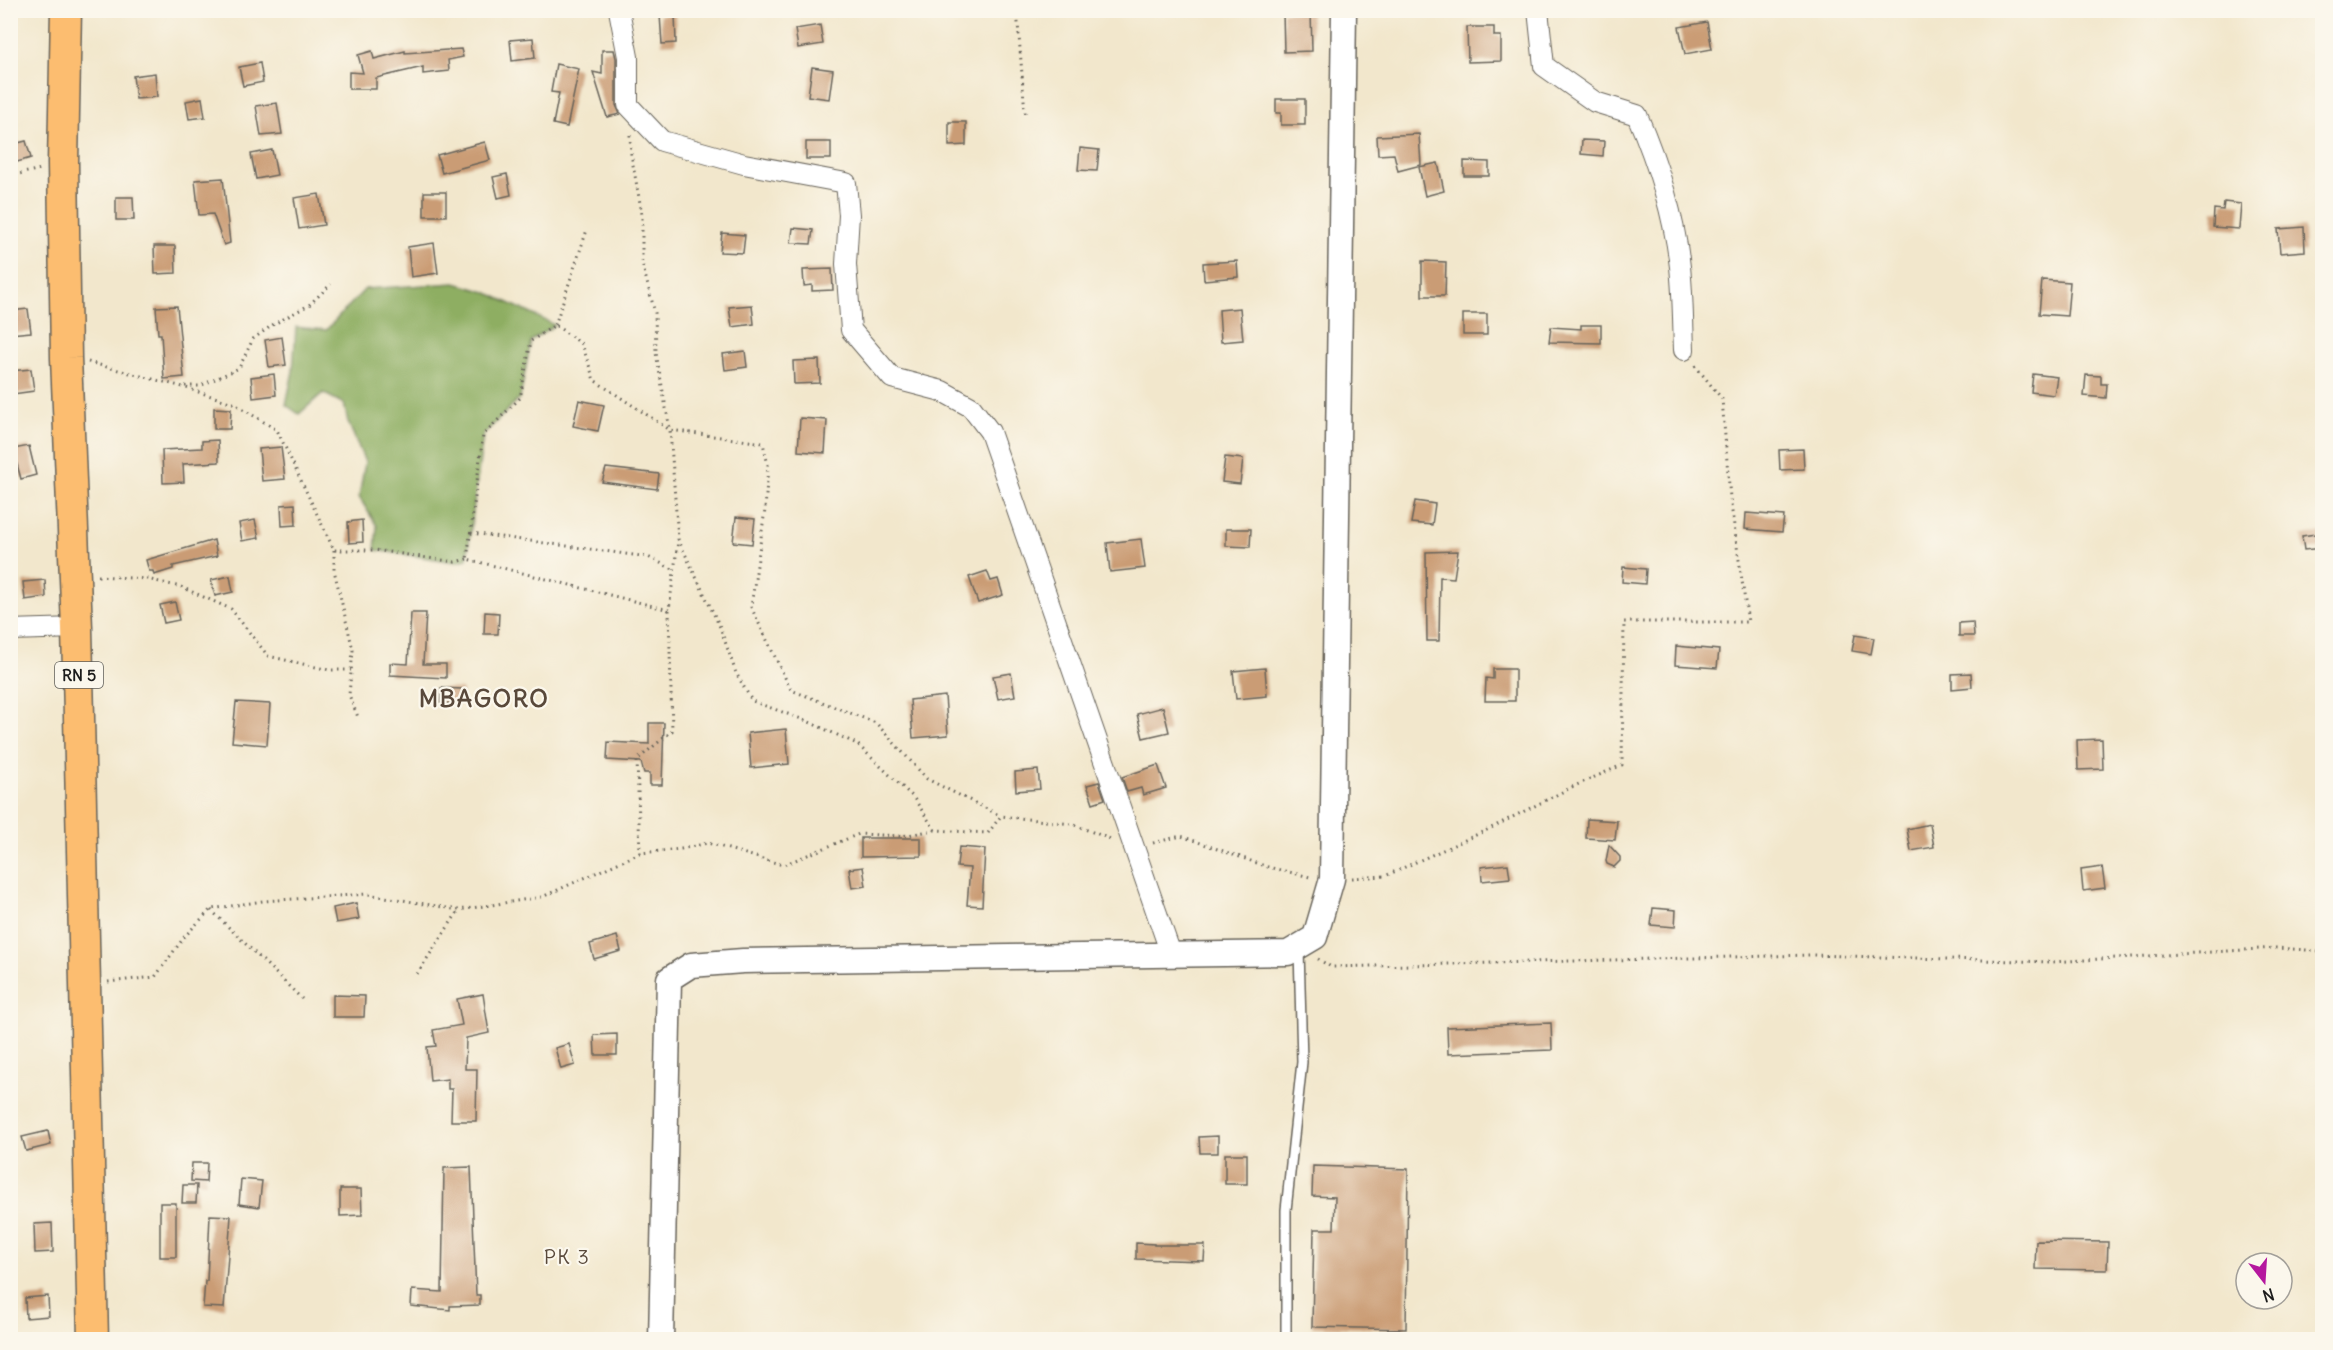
<svg xmlns="http://www.w3.org/2000/svg" width="2333" height="1350" viewBox="0 0 2333 1350" font-family="Delius,sans-serif">
  <style>
    .forest { fill: #8eae62; stroke: #55653f; stroke-width: 1.5 }
    .building { fill: #ca9c75 }
    .lines { fill: none; stroke-linecap: round; stroke-linejoin: round }
    .service-casing { stroke: #67635a; stroke-width: 12 }
    .minor-casing { stroke: #67635a; stroke-width: 22 }
    .tertiary-casing { stroke: #67635a; stroke-width: 27 }
    .primary-casing { stroke: #67635a; stroke-width: 33 }
    .path { stroke: #67635a; stroke-width: 3; stroke-dasharray: 1.5 4.5; stroke-linecap: butt }
    .service { stroke: #fff; stroke-width: 9 }
    .minor { stroke: #fff; stroke-width: 20 }
    .tertiary { stroke: #fff; stroke-width: 24 }
    .primary { stroke: #fcbd6f; stroke-width: 30 }
    .labels { text-anchor: middle; dominant-baseline: central; stroke-width: 4.5; stroke-linejoin: round; paint-order: stroke }
    .shield { fill: #fbf7ec; stroke: #5f5e5a; stroke-width: 1.5 }
    .shield-label { font-size: 16px; font-weight: bold; fill: #1c1c1c }
    .neighbourhood-label { font-size: 20px; letter-spacing: 1.5px; fill: #59493b; stroke: #fbf7ec }
    .district-label { font-size: 24px; font-weight: bold; letter-spacing: 1.5px; fill: #59493b; stroke: #fbf7ec }
  </style>
  <rect width="100%" height="100%" fill="#fbf7ec"/>
  <filter id="ink" filterUnits="userSpaceOnUse"><feTurbulence type="fractalNoise" baseFrequency=".0167" numOctaves="2"/><feDisplacementMap in="SourceGraphic" scale="12" xChannelSelector="R" yChannelSelector="G"/><feConvolveMatrix kernelMatrix="1 2 1 2 8 2 1 2 1" color-interpolation-filters="sRGB"/></filter>
  <filter id="wash" filterUnits="userSpaceOnUse"><feTurbulence type="fractalNoise" baseFrequency=".008" numOctaves="4" result="noise"/><feDisplacementMap in="SourceGraphic" scale="24" xChannelSelector="R" yChannelSelector="G"/><feGaussianBlur stdDeviation="1.35" result="paint"/><feColorMatrix in="noise" values="0 0 0 0 0 0 0 0 0 0 0 0 0 0 0 0 0 1.4 0 .05"/><feComposite in="paint" operator="in"/></filter>
  <g filter="url(#wash)">
    <rect width="100%" height="100%" fill="#f2e7cc"/>
    <polygon class="forest" points="455,283 486,292 555,325 531,341 520,398 483,435 467,559 455,562 375,550 377,526 359,497 365,462 348,422 344,404 323,393 299,414 286,405 293,371 296,327 326,330 365,289"/>
    <g id="blocks">
      <g class="building">
        <polygon points="1283,12 1311,12 1312,51 1284,52"/>
        <polygon points="675,14 676,43 662,44 660,15"/>
        <polygon points="1707,22 1712,49 1685,54 1679,27"/>
        <polygon points="820,25 823,44 798,48 795,29"/>
        <polygon points="1467,27 1494,27 1494,36 1501,36 1501,61 1468,62"/>
        <polygon points="533,38 535,58 512,61 510,40"/>
        <polygon points="461,49 463,57 448,60 449,71 423,74 423,67 376,78 376,89 349,89 349,72 363,73 358,55 372,51 374,59 405,51 405,53"/>
        <polygon points="602,50 614,50 616,58 616,105 620,114 607,117 593,72 602,74"/>
        <polygon points="260,63 263,82 243,86 239,67"/>
        <polygon points="556,64 579,69 567,127 553,124 559,93 551,92"/>
        <polygon points="812,67 833,70 829,99 808,96"/>
        <polygon points="155,73 157,97 136,99 133,76"/>
        <polygon points="202,98 205,117 189,119 186,101"/>
        <polygon points="1276,99 1305,99 1305,125 1281,125 1281,113 1276,113"/>
        <polygon points="277,103 282,134 261,136 256,106"/>
        <polygon points="949,122 966,122 966,145 949,146"/>
        <polygon points="1419,134 1421,165 1398,171 1394,154 1378,155 1377,136"/>
        <polygon points="1582,140 1604,141 1603,156 1581,154"/>
        <polygon points="26,141 31,158 10,164 10,145"/>
        <polygon points="485,142 490,160 442,173 437,155"/>
        <rect x="806" y="142" width="25" height="17"/>
        <polygon points="1080,148 1099,150 1097,171 1078,170"/>
        <polygon points="272,150 277,175 256,179 251,154"/>
        <polygon points="1464,161 1489,162 1489,176 1464,176"/>
        <polygon points="1438,163 1444,191 1425,196 1419,167"/>
        <polygon points="507,174 511,195 498,198 493,177"/>
        <polygon points="223,178 230,243 224,245 213,214 199,215 195,180"/>
        <rect x="424" y="192" width="22" height="24"/>
        <polygon points="319,194 324,225 299,229 294,198"/>
        <polygon points="116,197 133,197 134,220 116,220"/>
        <polygon points="2224,202 2241,204 2239,229 2213,227 2214,209 2223,210"/>
        <polygon points="2304,227 2305,251 2280,253 2278,229"/>
        <polygon points="793,228 813,230 811,244 791,243"/>
        <polygon points="722,233 745,235 743,253 720,252"/>
        <polygon points="434,243 438,273 411,277 408,247"/>
        <polygon points="154,246 175,246 176,273 155,274"/>
        <polygon points="1237,261 1238,277 1204,280 1203,263"/>
        <polygon points="1422,261 1446,262 1445,296 1422,296"/>
        <polygon points="832,269 833,290 812,291 812,285 804,286 803,270"/>
        <polygon points="2042,280 2070,282 2067,316 2039,314"/>
        <polygon points="752,305 754,324 732,327 729,307"/>
        <polygon points="177,306 184,377 164,379 161,334 158,334 156,307"/>
        <polygon points="1240,308 1243,340 1221,342 1219,310"/>
        <polygon points="28,309 31,332 10,334 10,311"/>
        <rect x="1463" y="314" width="24" height="21"/>
        <polygon points="1581,325 1601,325 1601,343 1549,342 1551,327 1581,329"/>
        <polygon points="282,337 286,365 269,367 265,340"/>
        <polygon points="745,351 747,367 725,370 723,354"/>
        <polygon points="819,360 820,383 794,384 793,361"/>
        <polygon points="31,369 34,391 13,394 10,371"/>
        <polygon points="274,374 276,395 253,398 251,377"/>
        <polygon points="2033,374 2057,377 2054,395 2031,392"/>
        <polygon points="2086,375 2101,376 2101,384 2107,384 2106,398 2084,396"/>
        <polygon points="579,400 604,405 598,431 573,426"/>
        <polygon points="214,408 231,409 230,429 214,429"/>
        <polygon points="800,418 827,420 825,453 798,451"/>
        <polygon points="218,440 219,462 183,464 184,482 163,483 162,450 202,448 202,441"/>
        <polygon points="29,446 36,475 21,479 13,449"/>
        <polygon points="281,447 285,479 262,481 259,449"/>
        <polygon points="1803,449 1804,469 1780,470 1779,450"/>
        <polygon points="1225,457 1243,459 1240,484 1222,482"/>
        <polygon points="606,468 659,474 657,489 602,482"/>
        <polygon points="1415,501 1435,504 1432,525 1411,523"/>
        <polygon points="295,504 296,525 282,526 281,505"/>
        <polygon points="1746,513 1784,516 1782,532 1745,529"/>
        <polygon points="736,517 755,519 752,544 733,542"/>
        <polygon points="255,520 259,538 242,541 239,523"/>
        <polygon points="362,520 363,542 349,543 348,522"/>
        <polygon points="1226,529 1251,529 1250,547 1226,546"/>
        <polygon points="2322,533 2322,548 2304,550 2302,536"/>
        <polygon points="1141,539 1145,568 1110,572 1107,543"/>
        <polygon points="214,540 217,556 173,566 173,569 154,575 153,571 149,571 146,560"/>
        <polygon points="1458,551 1454,578 1440,577 1439,641 1427,641 1426,552"/>
        <polygon points="1623,567 1646,569 1645,584 1622,582"/>
        <polygon points="987,571 991,581 998,579 1003,595 978,603 969,577"/>
        <polygon points="230,576 233,592 215,596 211,580"/>
        <polygon points="45,580 46,597 25,600 23,582"/>
        <polygon points="175,602 179,620 164,623 160,605"/>
        <polygon points="485,612 499,613 498,634 484,634"/>
        <polygon points="411,613 426,613 423,664 446,664 446,678 390,675 390,663 408,664"/>
        <polygon points="1973,622 1974,636 1959,636 1959,623"/>
        <polygon points="1855,635 1874,638 1871,654 1852,651"/>
        <polygon points="1676,646 1719,650 1717,668 1675,665"/>
        <polygon points="1265,668 1267,696 1236,699 1233,671"/>
        <polygon points="1493,669 1515,669 1515,701 1485,701 1486,678 1493,679"/>
        <polygon points="1011,673 1015,696 998,699 993,676"/>
        <polygon points="1971,673 1972,687 1952,689 1952,674"/>
        <polygon points="441,688 462,689 461,704 440,703"/>
        <polygon points="945,696 948,735 913,738 910,700"/>
        <polygon points="236,702 270,704 267,745 232,742"/>
        <polygon points="1163,707 1169,732 1143,738 1137,714"/>
        <polygon points="649,723 664,723 662,785 650,785 650,773 644,773 641,762 607,760 608,742 649,744"/>
        <polygon points="786,729 789,764 751,768 748,733"/>
        <polygon points="2102,739 2103,769 2078,770 2077,740"/>
        <polygon points="1158,765 1166,788 1143,795 1141,788 1127,792 1122,777"/>
        <polygon points="1038,770 1040,789 1016,791 1015,772"/>
        <polygon points="1099,782 1105,799 1093,803 1087,785"/>
        <polygon points="1587,819 1617,821 1615,840 1586,838"/>
        <polygon points="1930,824 1934,847 1911,851 1907,829"/>
        <polygon points="861,838 921,838 921,856 861,857"/>
        <polygon points="1609,845 1620,857 1620,861 1614,867 1607,864 1606,861"/>
        <polygon points="959,847 985,849 982,906 967,905 970,868 957,867"/>
        <polygon points="1508,864 1510,878 1482,881 1481,867"/>
        <polygon points="863,867 866,886 852,888 849,869"/>
        <polygon points="2102,867 2105,888 2083,891 2081,870"/>
        <polygon points="356,903 359,919 336,923 333,908"/>
        <polygon points="1653,908 1676,910 1675,927 1651,925"/>
        <polygon points="617,936 621,951 594,959 590,944"/>
        <polygon points="483,994 489,1033 466,1038 465,1069 477,1069 476,1121 451,1121 452,1089 448,1089 448,1079 430,1081 427,1047 436,1046 433,1030 462,1025 457,999"/>
        <polygon points="333,995 365,996 364,1017 333,1017"/>
        <polygon points="1551,1023 1552,1050 1448,1054 1447,1027"/>
        <polygon points="617,1034 617,1055 595,1055 594,1035"/>
        <polygon points="569,1044 575,1065 561,1069 555,1048"/>
        <polygon points="48,1131 51,1145 26,1151 22,1137"/>
        <polygon points="1218,1136 1218,1153 1200,1153 1199,1137"/>
        <rect x="1225" y="1154" width="22" height="30"/>
        <polygon points="192,1163 207,1163 206,1182 191,1181"/>
        <polygon points="1313,1166 1408,1169 1406,1329 1312,1327 1314,1229 1334,1229 1335,1197 1312,1196"/>
        <polygon points="471,1167 476,1295 480,1295 480,1305 450,1306 450,1310 411,1306 412,1290 442,1292 444,1168"/>
        <polygon points="241,1179 262,1181 259,1207 239,1204"/>
        <polygon points="183,1185 197,1185 196,1203 182,1203"/>
        <polygon points="340,1189 361,1189 362,1215 340,1216"/>
        <rect x="160" y="1203" width="16" height="54"/>
        <polygon points="210,1215 231,1216 224,1308 203,1307 205,1281 207,1281"/>
        <polygon points="52,1223 53,1252 35,1253 34,1224"/>
        <polygon points="2036,1241 2108,1242 2107,1270 2035,1269"/>
        <polygon points="1136,1243 1154,1244 1154,1245 1205,1245 1204,1261 1136,1259"/>
        <polygon points="48,1296 49,1316 26,1318 25,1298"/>
      </g>
    </g>
  </g>
  <g filter="url(#ink)">
    <use href="#blocks" fill-opacity="0" stroke="#67635a" stroke-width="1.5"/>
    <g class="lines">
      <g class="service-casing">
        <polyline id="service" points="1286,1340 1286,1210 1302,1062 1299,949"/>
      </g>
      <g class="minor-casing">
        <g id="minor">
          <polyline points="619,10 628,57 628,105 662,141 744,164 846,183 849,215 846,264 851,330 892,378 942,391 971,407 990,432 1171,954"/>
          <path d="M1538 10 1544 66 1595 102 1637 115C1658 164 1674 214 1680 267 1683 294 1683 323 1684 350"/>
          <polyline points="10,630 77,628"/>
        </g>
      </g>
      <g class="tertiary-casing">
        <polyline id="tertiary" points="661,1340 669,979 691,965 743,961 1288,953 1315,937 1332,879 1344,10"/>
      </g>
      <g class="primary-casing">
        <polyline id="primary" points="66,10 63,163 66,358 77,628 93,1340"/>
      </g>
      <g class="path">
        <polyline points="1017,10 1025,113"/>
        <polyline points="630,135 631,154 642,214 642,263 655,313 656,353 670,430 678,539 720,627 736,673 752,701 807,721 857,744 913,797 935,830"/>
        <polyline points="10,180 19,174 41,169"/>
        <polyline points="555,325 587,230"/>
        <polyline points="88,362 183,387 233,403 277,430 334,550 375,550 455,562 467,559"/>
        <polyline points="185,386 200,386 239,368 253,339 274,324 309,305 331,284"/>
        <polyline points="471,533 648,557 675,570"/>
        <polyline points="334,550 334,570 353,650 349,695 358,717"/>
        <polyline points="98,576 147,579 181,587 231,609 268,656 329,670 351,670"/>
        <polyline points="669,610 467,559 483,435 520,398 531,341 555,325 582,344 594,380 670,430 763,443 768,465 765,510 751,607 791,690 876,723 927,779 1001,816"/>
        <polyline points="1153,843 1181,836 1268,867 1310,877"/>
        <polyline points="640,853 637,760 672,731 669,610 678,541"/>
        <polyline points="1352,878 1385,876 1487,830 1572,787 1622,765 1624,622 1748,622 1730,498 1722,399 1694,364"/>
        <polyline points="211,910 302,999"/>
        <polyline points="1318,959 1331,967 1811,955 2052,962 2276,948 2322,951"/>
        <polyline points="417,974 459,910"/>
        <polyline points="108,982 155,977 185,936 211,909 263,901 368,894 459,910 542,897 640,853 681,849 708,843 783,865 859,834 902,836 935,830 988,833 1001,816 1072,824 1113,840"/>
      </g>
      <use href="#service" class="service"/>
      <use href="#minor" class="minor"/>
      <use href="#tertiary" class="tertiary"/>
      <use href="#primary" class="primary"/>
    </g>
  </g>
  <g class="labels">
    <rect class="shield" x="55" y="662" width="48" height="26" rx="4.5"/>
    <g class="shield-label">
      <text x="79" y="675">RN 5</text>
    </g>
    <g class="neighbourhood-label">
      <text x="567" y="1256">PK 3</text>
    </g>
    <g class="district-label">
      <text x="484" y="698">MBAGORO</text>
    </g>
  </g>
  <rect width="2333" height="1350" fill="none" stroke="#fbf7ec" stroke-width="36"/>
  <g transform="translate(2264 1281) rotate(163)"><circle r="28" fill="#fbf7ec" stroke="#a29f99" stroke-width="1.5"/>
  <path d="M0-4.5L10 22L0 15L-10 22Z" fill="#b5179e"/>
  <text y="-9" font-size="16" font-weight="bold" text-anchor="middle" fill="#1c1c1c">N</text>
  </g>
</svg>
